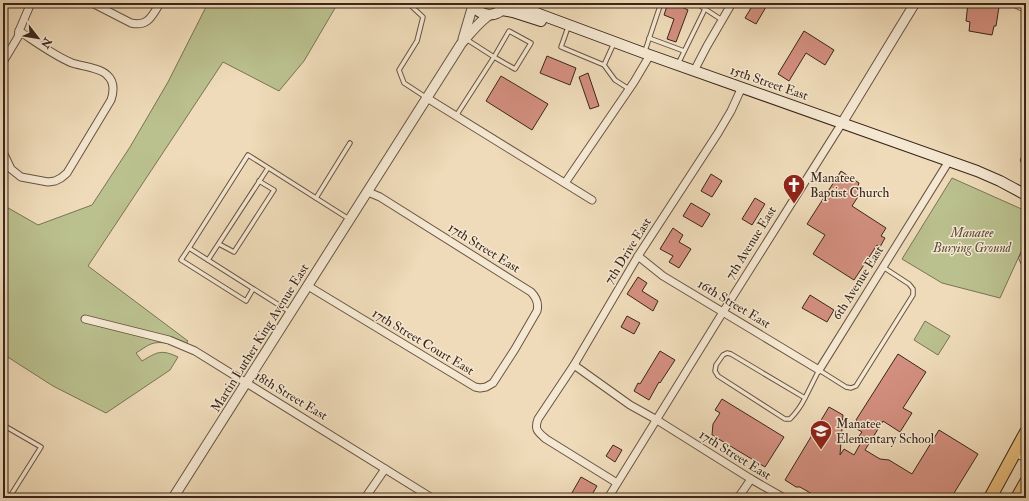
<svg xmlns="http://www.w3.org/2000/svg" width="1029" height="501" viewBox="0 0 1029 501" font-family="'IM FELL Double Pica',serif">
  <style>
    .green { fill: #bac08e; stroke: #7a7354 }
    .building { fill: #d38f7f; stroke: #3b261b }
    .lines { fill: none; stroke-linecap: round; stroke-linejoin: round }
    .service-casing { stroke: #685342; stroke-width: 5.5 }
    .pedestrian-casing { stroke: #685342; stroke-width: 8 }
    .minor-casing { stroke: #685342; stroke-width: 9 }
    .tertiary-casing { stroke: #685342; stroke-width: 11 }
    .secondary-casing { stroke: #3b261b; stroke-width: 12 }
    .primary-casing { stroke: #3b261b; stroke-width: 14 }
    .service { stroke: #f5e8d2; stroke-width: 3.5 }
    .pedestrian { stroke: #f5e8d2; stroke-width: 5.5 }
    .minor { stroke: #f5e8d2; stroke-width: 7 }
    .tertiary { stroke: #f5e8d2; stroke-width: 9 }
    .secondary { stroke: #f5e8d2; stroke-width: 10 }
    .primary { stroke: #e8be7c; stroke-width: 12 }
    .labels { text-anchor: middle; dominant-baseline: central; stroke-width: 3; stroke-linejoin: round; paint-order: stroke }
    .street-label { font-size: 13px; fill: #3b261b; stroke: #f5e8d2 }
    .poi-label { font-size: 13px; fill: #3b261b; stroke: #f5e8d2; text-anchor: start }
    .park-label { font-size: 13px; font-style: italic; fill: #5b4c38; stroke: #f5e8d2 }
  </style>
  <rect width="100%" height="100%" fill="#efdbb9"/>
  <filter id="stains"><feTurbulence type="fractalNoise" baseFrequency=".005" numOctaves="4"/><feColorMatrix values="0 0 0 0 .2 0 0 0 0 .09 0 0 0 0 .02 0 0 0 .5 -.17"/></filter>
  <radialGradient id="worn" r=".72"><stop offset=".6" stop-color="#630" stop-opacity="0"/><stop offset="1" stop-color="#630" stop-opacity=".3"/></radialGradient>
  <g class="green">
    <path d="M208 3H338L304 61 279 91 223 62 88 266 188 341 183 349C173 345 161 340 151 344 146 346 141 350 136 353L142 361C157 352 161 349 178 357L170 370 106 413 53 386 3 354V205L38 225 92 205 130 147 168 82Z"/>
    <polygon points="952,178 1026,211 1026,241 1000,298 942,283 902,259"/>
    <polygon points="925,321 950,336 938,355 914,340"/>
  </g>
  <g class="building">
    <polygon points="668,3 681,3 680,6 688,10 676,42 667,39 674,19 664,15"/>
    <polygon points="754,3 760,3 766,7 756,24 745,18"/>
    <polygon points="968,3 999,7 996,26 994,26 992,35 969,31 970,22 966,21"/>
    <polygon points="804,31 834,50 825,65 806,53 789,81 778,74"/>
    <polygon points="547,56 576,68 570,85 540,73"/>
    <polygon points="588,73 599,106 590,109 579,77"/>
    <polygon points="501,76 548,104 532,130 486,101"/>
    <polygon points="841,171 859,183 858,186 863,189 852,206 886,228 881,236 885,238 880,247 877,245 854,280 813,254 825,235 807,224"/>
    <polygon points="711,174 722,181 712,197 701,191"/>
    <polygon points="755,198 765,204 752,225 742,219"/>
    <polygon points="691,203 710,214 702,227 683,216"/>
    <polygon points="673,228 683,235 679,242 691,249 679,268 669,262 673,256 660,249"/>
    <polygon points="638,277 647,283 642,291 658,301 653,311 627,294"/>
    <polygon points="810,295 834,310 827,322 802,308"/>
    <polygon points="627,316 640,323 634,334 621,327"/>
    <polygon points="660,351 675,360 660,383 659,382 649,400 634,391 638,383 640,384"/>
    <polygon points="898,354 926,372 903,408 912,413 900,432 883,421 865,450 880,459 889,460 912,474 939,430 978,454 951,498 819,498 800,487 796,487 785,480 829,407 843,415 840,455 844,449 854,455 863,439 859,436 862,432 857,429 861,423 856,420"/>
    <polygon points="722,399 784,437 765,467 712,435 713,424 720,413 715,410"/>
    <polygon points="613,445 622,450 615,462 606,456"/>
    <polygon points="581,477 597,486 590,498 569,498"/>
  </g>
  <g class="lines">
    <g class="service-casing">
      <g id="service">
        <polyline points="408,3 423,17 417,41 399,70 404,83 427,98"/>
        <polyline points="696,3 722,20"/>
        <polyline points="567,30 561,47 604,65 615,80 629,89"/>
        <polygon points="509,31 531,43 515,69 494,57"/>
        <polyline points="649,38 684,51"/>
        <polyline points="645,51 661,3"/>
        <polyline points="678,64 705,9"/>
        <polyline points="604,65 614,43"/>
        <polyline points="456,116 494,57 466,39"/>
        <polyline points="316,198 350,143"/>
        <polyline points="219,244 234,252 274,190 259,181"/>
        <polyline points="189,248 181,260 246,301 253,289"/>
        <polyline points="1026,248 1021,258 1024,265 1026,267"/>
        <polyline points="208,260 268,168"/>
        <polyline points="290,312 189,248 248,155 349,219"/>
        <path d="M805 398 731 354 727 353 723 355 716 365 715 371 718 376 785 419H790C796 413 801 406 805 398L819 370 846 387 851 388 856 386 913 295V289L909 284 883 267"/>
        <polyline points="3,425 41,447 9,498"/>
      </g>
    </g>
    <g class="pedestrian-casing">
      <polyline id="pedestrian" points="1024,160 1026,157"/>
    </g>
    <g class="minor-casing">
      <g id="minor">
        <path d="M92 3 131 23C148 27 152 16 160 3"/>
        <polyline points="1014,3 1026,9"/>
        <polyline points="3,62 18,37 19,31 31,3"/>
        <polyline points="694,71 707,46 732,3"/>
        <polyline points="427,98 592,200"/>
        <path d="M3 152 11 169 21 177 48 182 55 181 61 178 67 173 111 100C114 91 115 82 107 75 101 68 81 66 72 63 53 55 36 42 19 31"/>
        <polyline points="565,183 634,82 650,55"/>
        <polyline points="638,256 663,276 819,370 949,161"/>
        <path d="M308 286 475 387 480 388 486 387 493 383 515 349 537 311C539 303 536 297 531 292L380 197 368 192"/>
        <polyline points="85,319 169,340 195,351 432,498"/>
        <polyline points="574,365 630,405 657,420 751,479 784,498"/>
        <polyline points="1015,453 1026,458"/>
        <path d="M617 483 546 439C538 432 534 430 538 419L574 365 638 256 718 133 731 111 742 87"/>
        <polyline points="365,498 385,469"/>
        <polyline points="608,498 723,312 842,123"/>
        <polyline points="738,498 751,479"/>
      </g>
    </g>
    <g class="tertiary-casing">
      <g id="tertiary">
        <polyline points="463,39 473,5"/>
        <polyline points="842,123 915,3"/>
        <path d="M173 498 461 44C470 33 478 23 489 15"/>
      </g>
    </g>
    <g class="secondary-casing">
      <g id="secondary">
        <path d="M472 3C480 19 499 18 507 3"/>
        <polyline points="516,3 539,14 644,53 977,171 1000,181 1026,195"/>
        <polyline points="502,10 513,12 541,21"/>
      </g>
    </g>
    <g class="primary-casing">
      <g id="primary">
        <polyline points="990,498 1026,432"/>
        <polyline points="1017,498 1026,482"/>
      </g>
    </g>
    <use href="#service" class="service"/>
    <use href="#pedestrian" class="pedestrian"/>
    <use href="#minor" class="minor"/>
    <use href="#tertiary" class="tertiary"/>
    <use href="#secondary" class="secondary"/>
    <use href="#primary" class="primary"/>
  </g>
  <defs>
    <g id="church-pin" transform="scale(1.15)"><path d="M0 17L-7.5 6A9.5 9.5 0 1 1 7.5 6Z" fill="#8f2418" stroke="#f5e8d2"/><path d="M-1.2-6h2.4v3.5h3.3v2.4h-3.3V6h-2.4V-.1h-3.3v-2.4h3.3Z" fill="#fff"/></g>
    <g id="school-pin" transform="scale(1.15)"><path d="M0 17L-7.5 6A9.5 9.5 0 1 1 7.5 6Z" fill="#8f2418" stroke="#f5e8d2"/><path d="M0-5L7-2L0 1L-7-2ZM-4 1L0 2.5L4 1V4Q0 6-4 4Z" fill="#fff"/></g>
  </defs>
  <g fill-rule="evenodd">
    <use href="#church-pin" x="794" y="185"/>
    <use href="#school-pin" x="821" y="431"/>
  </g>
  <g class="labels">
    <g class="street-label">
      <text transform="translate(769 83) rotate(19)">15th Street East</text>
      <text transform="translate(751 243) rotate(-58)">7th Avenue East</text>
      <text transform="translate(484 248) rotate(32)">17th Street East</text>
      <text transform="translate(628 251) rotate(-58)">7th Drive East</text>
      <text transform="translate(858 283) rotate(-58)">6th Avenue East</text>
      <text transform="translate(734 304) rotate(31)">16th Street East</text>
      <text transform="translate(260 338) rotate(-58)">Martin Luther King Avenue East</text>
      <text transform="translate(423 342) rotate(31)">17th Street Court East</text>
      <text transform="translate(291 396) rotate(31)">18th Street East</text>
      <text transform="translate(735 455) rotate(32)">17th Street East</text>
    </g>
    <g class="poi-label">
      <text x="810" y="178">Manatee<tspan x="810" dy="15">Baptist Church</tspan></text>
      <text x="836" y="424">Manatee<tspan x="836" dy="15">Elementary School</tspan></text>
    </g>
    <g class="park-label">
      <text x="972" y="233">Manatee<tspan x="972" dy="15">Burying Ground</tspan></text>
    </g>
  </g>
  <rect width="1029" height="501" fill="none" stroke="#efdbb9" stroke-width="16"/>
  <rect x="4" y="4" width="1021" height="493" fill="none" stroke="#3b261b" stroke-width="2"/>
  <rect x="8" y="8" width="1013" height="485" fill="none" stroke="#3b261b"/>
  <g transform="translate(38 38) rotate(121)" stroke="#f5e8d2" stroke-width="3" paint-order="stroke">
  <path d="M0-3L7 15L0 10L-7 15Z" fill="#3b261b"/>
  <text y="-6" font-size="11" font-weight="bold" text-anchor="middle" fill="#3b261b">N</text>
  </g>
  <rect width="100%" height="100%" filter="url(#stains)"/>
  <rect width="100%" height="100%" fill="url(#worn)"/>
</svg>
